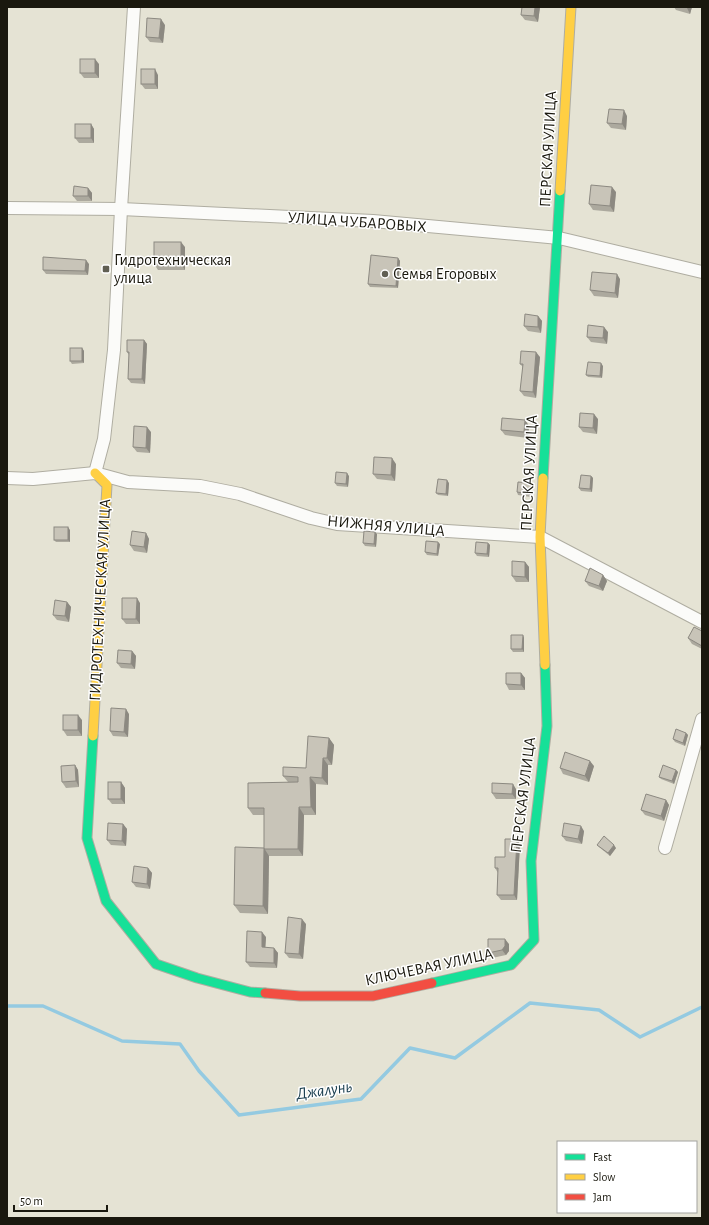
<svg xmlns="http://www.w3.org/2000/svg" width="709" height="1225" viewBox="0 0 709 1225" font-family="'Alegreya Sans',sans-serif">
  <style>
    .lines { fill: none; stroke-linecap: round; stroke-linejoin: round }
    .stream { stroke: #94cae1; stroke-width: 3.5 }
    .street-casing { stroke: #afada1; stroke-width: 14 }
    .fast-casing { stroke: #afada1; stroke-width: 11 }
    .slow-casing { stroke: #afada1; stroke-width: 11 }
    .jam-casing { stroke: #afada1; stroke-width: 11 }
    .street { stroke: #fbfbf9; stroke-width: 12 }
    .fast { stroke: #16e098; stroke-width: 9 }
    .slow { stroke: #ffcf43; stroke-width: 9 }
    .jam { stroke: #f24e42; stroke-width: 9 }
    .wall { fill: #aca99e }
    .shaded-wall { fill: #8c8981 }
    .building { fill: #c8c4b8; stroke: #8c8981 }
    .poi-dot { fill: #615f53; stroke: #fff; stroke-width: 1.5 }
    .labels { text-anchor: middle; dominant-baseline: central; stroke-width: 3; stroke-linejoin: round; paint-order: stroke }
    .street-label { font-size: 16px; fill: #1a180e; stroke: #fff }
    .poi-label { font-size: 16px; fill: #1a180e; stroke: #fff; text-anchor: start }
    .water-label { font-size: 17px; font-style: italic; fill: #1d4051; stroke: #fff }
  </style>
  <rect width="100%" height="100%" fill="#e5e3d4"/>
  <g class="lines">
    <polyline class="stream" points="7,1006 43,1006 122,1041 180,1044 199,1071 239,1115 361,1099 410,1048 455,1058 530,1003 599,1010 640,1037 702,1007"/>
    <g class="street-casing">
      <g id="street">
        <polyline points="7,208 121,209 373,221 559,238 702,272"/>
        <polyline points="95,473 104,439 114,350 121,209 134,7"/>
        <polyline points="7,478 33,479 95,473 128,482 200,486 240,494 311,518 337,524 540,537 702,622"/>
        <polyline points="665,848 702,719"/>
      </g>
    </g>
    <g class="fast-casing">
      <g id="fast">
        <polyline points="543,478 560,191"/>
        <polyline points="93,736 87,838 106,901 156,964 197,978 250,992 265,993"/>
        <polyline points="432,983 511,965 534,940 531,861 547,726 545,665"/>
      </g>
    </g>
    <g class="slow-casing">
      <g id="slow">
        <polyline points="560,191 571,7"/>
        <polyline points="543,478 540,537 545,665"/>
        <polyline points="93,736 107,485 95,473"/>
      </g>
    </g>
    <g class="jam-casing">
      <polyline id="jam" points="265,993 300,996 373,996 432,983"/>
    </g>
    <use href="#street" class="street"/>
    <use href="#fast" class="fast"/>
    <use href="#slow" class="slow"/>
    <use href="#jam" class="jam"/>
  </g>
  <g class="wall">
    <polygon points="540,7 538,22 525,20 521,15"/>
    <polygon points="674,7 692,7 690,14 676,10"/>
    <polygon points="165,25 163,43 150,42 146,37"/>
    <polygon points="99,64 99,78 84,78 80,73"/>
    <polygon points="158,75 158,89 145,89 141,84"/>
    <polygon points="627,116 626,130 611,128 607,123"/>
    <polygon points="91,124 94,129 94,143 79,143 75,138"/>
    <polygon points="88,188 92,193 92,201 77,201 73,196"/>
    <polygon points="616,192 614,212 593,210 589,204"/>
    <polygon points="185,247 185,270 158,270 154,264"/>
    <polygon points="398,258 400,261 398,288 370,287 368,284"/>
    <polygon points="89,264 88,275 46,274 43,270"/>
    <polygon points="620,279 618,298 594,296 590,290"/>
    <polygon points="538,316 542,321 541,333 528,331 524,326"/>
    <polygon points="608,332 607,344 591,342 587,337"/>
    <polygon points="144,340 147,344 145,384 131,383 128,379 129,355 127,352"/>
    <polygon points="82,348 84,351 84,363 72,364 70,361"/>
    <polygon points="540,357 536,398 524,396 520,391 523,367 520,364"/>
    <polygon points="603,366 602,378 588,377 586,375"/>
    <polygon points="598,419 597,434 583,432 579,427"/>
    <polygon points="525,420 529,426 528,438 505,435 501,430"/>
    <polygon points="151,432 150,453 137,452 133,447"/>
    <polygon points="396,464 395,481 377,479 373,474"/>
    <polygon points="349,476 348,487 337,486 335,483"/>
    <polygon points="591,476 593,478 592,492 581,491 579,488"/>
    <polygon points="449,483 448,496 438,495 436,493"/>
    <polygon points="531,483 532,486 531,497 518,495 517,492"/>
    <polygon points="70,530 70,542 56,542 54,540"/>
    <polygon points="146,533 149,539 147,553 134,551 130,545"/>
    <polygon points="377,534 376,547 365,546 363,543"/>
    <polygon points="488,543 490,545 489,557 477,556 475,553"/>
    <polygon points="440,544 438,556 427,555 425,552"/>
    <polygon points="525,562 529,567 529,582 516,582 512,576"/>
    <polygon points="603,575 607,581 603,591 589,586 585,581"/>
    <polygon points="67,602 71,607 69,622 57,620 53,615"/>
    <polygon points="140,603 140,624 126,624 122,619"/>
    <polygon points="702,631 702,649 692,644 688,638"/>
    <polygon points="523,635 524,638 524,652 513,652 511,649"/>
    <polygon points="132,651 136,656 135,669 121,668 117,663"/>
    <polygon points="521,673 525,678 525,690 509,690 506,684"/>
    <polygon points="129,714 128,737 113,736 110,731"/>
    <polygon points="82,720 82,736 67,736 63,730"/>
    <polygon points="686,733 688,735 685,746 675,742 673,739"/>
    <polygon points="329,738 334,745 332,765 328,765 328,785 316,784 316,815 304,815 303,856 269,856 268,914 240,913 234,905 264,849 264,815 253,815 248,808 288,782 283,776 306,768"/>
    <polygon points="75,765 78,770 79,787 66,788 62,782"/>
    <polygon points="594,766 589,782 563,774 560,768"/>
    <polygon points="676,770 678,772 674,784 661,779 659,777"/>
    <polygon points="121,782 125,788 125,804 112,804 108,799"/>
    <polygon points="516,789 516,799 496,799 492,793"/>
    <polygon points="666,800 669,805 664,821 645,815 641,810"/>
    <polygon points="123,824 127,829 126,846 111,845 107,840"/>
    <polygon points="584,831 582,844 566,841 562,836"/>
    <polygon points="520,844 517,900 501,900 497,895 498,873 495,868 505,857"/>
    <polygon points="597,845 616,848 610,856 599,847"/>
    <polygon points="148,868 152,873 150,889 136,887 132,882"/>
    <polygon points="306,924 303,959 289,958 285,953"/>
    <polygon points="266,937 265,948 274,948 278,953 277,968 250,967 246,962"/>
    <polygon points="509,944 509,951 506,955 492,958 488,953"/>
  </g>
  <g class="shaded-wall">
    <polygon points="535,7 540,7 538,22 534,16"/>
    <polygon points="687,7 692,7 690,14 687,8"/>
    <polygon points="161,19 165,25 163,43 159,38"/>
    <polygon points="95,59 99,64 99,78 95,73"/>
    <polygon points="155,69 158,75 158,89 155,84"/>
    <polygon points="624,110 627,116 626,130 622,124"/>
    <polygon points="91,124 94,129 94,143 91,138"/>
    <polygon points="612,187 616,192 614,212 610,206"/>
    <polygon points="88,188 92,193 92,201 88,196"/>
    <polygon points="181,242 185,247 185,270 181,264"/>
    <polygon points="398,258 400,261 398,288 396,286"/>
    <polygon points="86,260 89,264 88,275 85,271"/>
    <polygon points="617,274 620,279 618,298 615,293"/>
    <polygon points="538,316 542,321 541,333 538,327"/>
    <polygon points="604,327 608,332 607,344 603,338"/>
    <polygon points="144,340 147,344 145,384 142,379"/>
    <polygon points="82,348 84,351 84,363 82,361"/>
    <polygon points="536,352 540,357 536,398 533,392"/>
    <polygon points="601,363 603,366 602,378 600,376"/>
    <polygon points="594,414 598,419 597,434 593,428"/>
    <polygon points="525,420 529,426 528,438 524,432"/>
    <polygon points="147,427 151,432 150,453 146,448"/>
    <polygon points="392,458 396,464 395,481 391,475"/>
    <polygon points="347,473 349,476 348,487 346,484"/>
    <polygon points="591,476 593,478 592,492 590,489"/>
    <polygon points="447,480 449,483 448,496 446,494"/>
    <polygon points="531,483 532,486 531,497 530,494"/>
    <polygon points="68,527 70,530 70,542 68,540"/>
    <polygon points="375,532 377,534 376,547 374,544"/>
    <polygon points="146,533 149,539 147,553 144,547"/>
    <polygon points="438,542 440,544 438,556 437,554"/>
    <polygon points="488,543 490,545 489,557 487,554"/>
    <polygon points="525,562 529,567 529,582 525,577"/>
    <polygon points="603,575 607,581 603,591 599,586"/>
    <polygon points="137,598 140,603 140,624 136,619"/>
    <polygon points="67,602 71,607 69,622 65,616"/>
    <polygon points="523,635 524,638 524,652 522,649"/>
    <polygon points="132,651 136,656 135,669 131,664"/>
    <polygon points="521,673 525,678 525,690 521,685"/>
    <polygon points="126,709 129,714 128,737 124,732"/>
    <polygon points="78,715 82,720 82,736 78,730"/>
    <polygon points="686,733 688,735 685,746 683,743"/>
    <polygon points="329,738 334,745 332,765 327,758"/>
    <polygon points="323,758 328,765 328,785 322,778"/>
    <polygon points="590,761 594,766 589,782 585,776"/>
    <polygon points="75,765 78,770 79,787 76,781"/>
    <polygon points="676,770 678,772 674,784 672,781"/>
    <polygon points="310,777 316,784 316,815 311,807"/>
    <polygon points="121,782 125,788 125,804 121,799"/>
    <polygon points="513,784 516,789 516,799 512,794"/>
    <polygon points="666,800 669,805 664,821 661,816"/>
    <polygon points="299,807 304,815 303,856 298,849"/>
    <polygon points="123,824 127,829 126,846 122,841"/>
    <polygon points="581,826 584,831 582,844 578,839"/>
    <polygon points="517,839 520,844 517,900 514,895"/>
    <polygon points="614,845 616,848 610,856 608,853"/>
    <polygon points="264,848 269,856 268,914 263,906"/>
    <polygon points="148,868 152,873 150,889 147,884"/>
    <polygon points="302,919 306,924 303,959 299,954"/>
    <polygon points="262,932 266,937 265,953 262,947"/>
    <polygon points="505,939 509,944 509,951 506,955 502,950"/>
    <polygon points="274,948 278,953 277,968 274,963"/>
  </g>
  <g class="building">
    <polygon points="522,7 535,7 534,16 521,15"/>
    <polygon points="147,18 161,19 159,38 146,37"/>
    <rect x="80" y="59" width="15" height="14"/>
    <rect x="141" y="69" width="14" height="15"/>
    <polygon points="609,109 624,110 622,124 607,123"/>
    <rect x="75" y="124" width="16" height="14"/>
    <polygon points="591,185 612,187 610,206 589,204"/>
    <polygon points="74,186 88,188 88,196 73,196"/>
    <rect x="154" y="242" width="27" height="22"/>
    <polygon points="371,255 398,258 396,286 368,284"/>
    <polygon points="43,257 86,260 85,271 43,270"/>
    <polygon points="592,272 617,274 615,293 590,290"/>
    <polygon points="525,314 538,316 538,327 524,326"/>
    <polygon points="588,325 604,327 603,338 587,337"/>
    <polygon points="127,340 144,340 142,379 128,379 129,352 127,352"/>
    <rect x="70" y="348" width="12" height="13"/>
    <polygon points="521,351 536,352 533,392 520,391 523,364 520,364"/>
    <polygon points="588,362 601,363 600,376 586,375"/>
    <polygon points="580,413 594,414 593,428 579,427"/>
    <polygon points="502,418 525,420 524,432 501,430"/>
    <polygon points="134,426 147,427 146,448 133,447"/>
    <polygon points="374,457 392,458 391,475 373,474"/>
    <polygon points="336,472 347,473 346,484 335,483"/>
    <polygon points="581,475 591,476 590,489 579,488"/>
    <polygon points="438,479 447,480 446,494 436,493"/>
    <polygon points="518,482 531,483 530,494 517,492"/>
    <rect x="54" y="527" width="14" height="13"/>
    <polygon points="132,531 146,533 144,547 130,545"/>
    <polygon points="364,531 375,532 374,544 363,543"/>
    <polygon points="426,541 438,542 437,554 425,552"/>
    <polygon points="476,542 488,543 487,554 475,553"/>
    <polygon points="512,561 525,562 525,577 512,576"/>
    <polygon points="590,568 603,575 599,586 585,581"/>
    <polygon points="122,598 137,598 136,619 122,619"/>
    <polygon points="55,600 67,602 65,616 53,615"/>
    <polygon points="694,627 702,631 702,646 688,638"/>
    <polygon points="511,635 523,635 522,649 511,649"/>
    <polygon points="118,650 132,651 131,664 117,663"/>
    <polygon points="506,673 521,673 521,685 506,684"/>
    <polygon points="111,708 126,709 124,732 110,731"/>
    <rect x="63" y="715" width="15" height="15"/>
    <polygon points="676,729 686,733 683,743 673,739"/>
    <polygon points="308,736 329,738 327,758 323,758 322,778 310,777 311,807 299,807 298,849 264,849 264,808 248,808 248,783 298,782 298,777 283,776 283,767 306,768"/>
    <polygon points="565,752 590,761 585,776 560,768"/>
    <polygon points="75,765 76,781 62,782 61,766"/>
    <polygon points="663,765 676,770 672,781 659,777"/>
    <rect x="108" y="782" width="13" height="17"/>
    <polygon points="492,783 513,784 512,794 492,793"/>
    <polygon points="646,794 666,800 661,816 641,810"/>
    <polygon points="108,823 123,824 122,841 107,840"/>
    <polygon points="564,823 581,826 578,839 562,836"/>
    <polygon points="604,836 614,845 608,853 597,845"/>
    <polygon points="505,839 517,839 514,895 497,895 498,868 495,868 495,857 505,857"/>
    <polygon points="235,847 264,848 263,906 234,905"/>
    <polygon points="134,866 148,868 147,884 132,882"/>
    <polygon points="288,917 302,919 299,954 285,953"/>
    <polygon points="247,931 262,932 262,947 274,948 274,963 246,962"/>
    <polygon points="488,939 505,939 505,946 502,950 488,953"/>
  </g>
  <g class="poi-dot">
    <rect x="102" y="265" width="8" height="8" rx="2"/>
    <circle cx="385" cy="274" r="4"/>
  </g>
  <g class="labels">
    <g class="street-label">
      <text transform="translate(548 149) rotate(-87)">ПЕРСКАЯ УЛИЦА</text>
      <text transform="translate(357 222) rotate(4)">УЛИЦА ЧУБАРОВЫХ</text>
      <text transform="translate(529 473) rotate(-87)">ПЕРСКАЯ УЛИЦА</text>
      <text transform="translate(386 526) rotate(5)">НИЖНЯЯ УЛИЦА</text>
      <text transform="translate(100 600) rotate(-87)">ГИДРОТЕХНИЧЕСКАЯ УЛИЦА</text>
      <text transform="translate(523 795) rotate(-83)">ПЕРСКАЯ УЛИЦА</text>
      <text transform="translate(429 967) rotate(-12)">КЛЮЧЕВАЯ УЛИЦА</text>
    </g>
    <g class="poi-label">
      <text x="114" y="260">Гидротехническая<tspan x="114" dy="18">улица</tspan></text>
      <text x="393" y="274">Семья Егоровых</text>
    </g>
    <g class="water-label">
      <text transform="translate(324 1090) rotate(-8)">Джалунь</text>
    </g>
  </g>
  <rect width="709" height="1225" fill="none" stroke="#1a180e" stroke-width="16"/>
  <rect x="557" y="1141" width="140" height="72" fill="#ffffff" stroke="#a3a39f"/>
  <rect x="565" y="1154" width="20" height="6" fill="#16e098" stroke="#a3a39f"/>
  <text x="593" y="1161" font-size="12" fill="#1a180e">Fast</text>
  <rect x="565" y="1174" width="20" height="6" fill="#ffcf43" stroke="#a3a39f"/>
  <text x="593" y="1181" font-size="12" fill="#1a180e">Slow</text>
  <rect x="565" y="1194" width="20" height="6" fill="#f24e42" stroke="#a3a39f"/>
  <text x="593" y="1201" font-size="12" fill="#1a180e">Jam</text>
  <path d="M14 1205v6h93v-6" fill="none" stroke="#1a180e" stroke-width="2"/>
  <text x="20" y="1205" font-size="12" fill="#1a180e" stroke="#ffffff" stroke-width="3" paint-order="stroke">50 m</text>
</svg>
